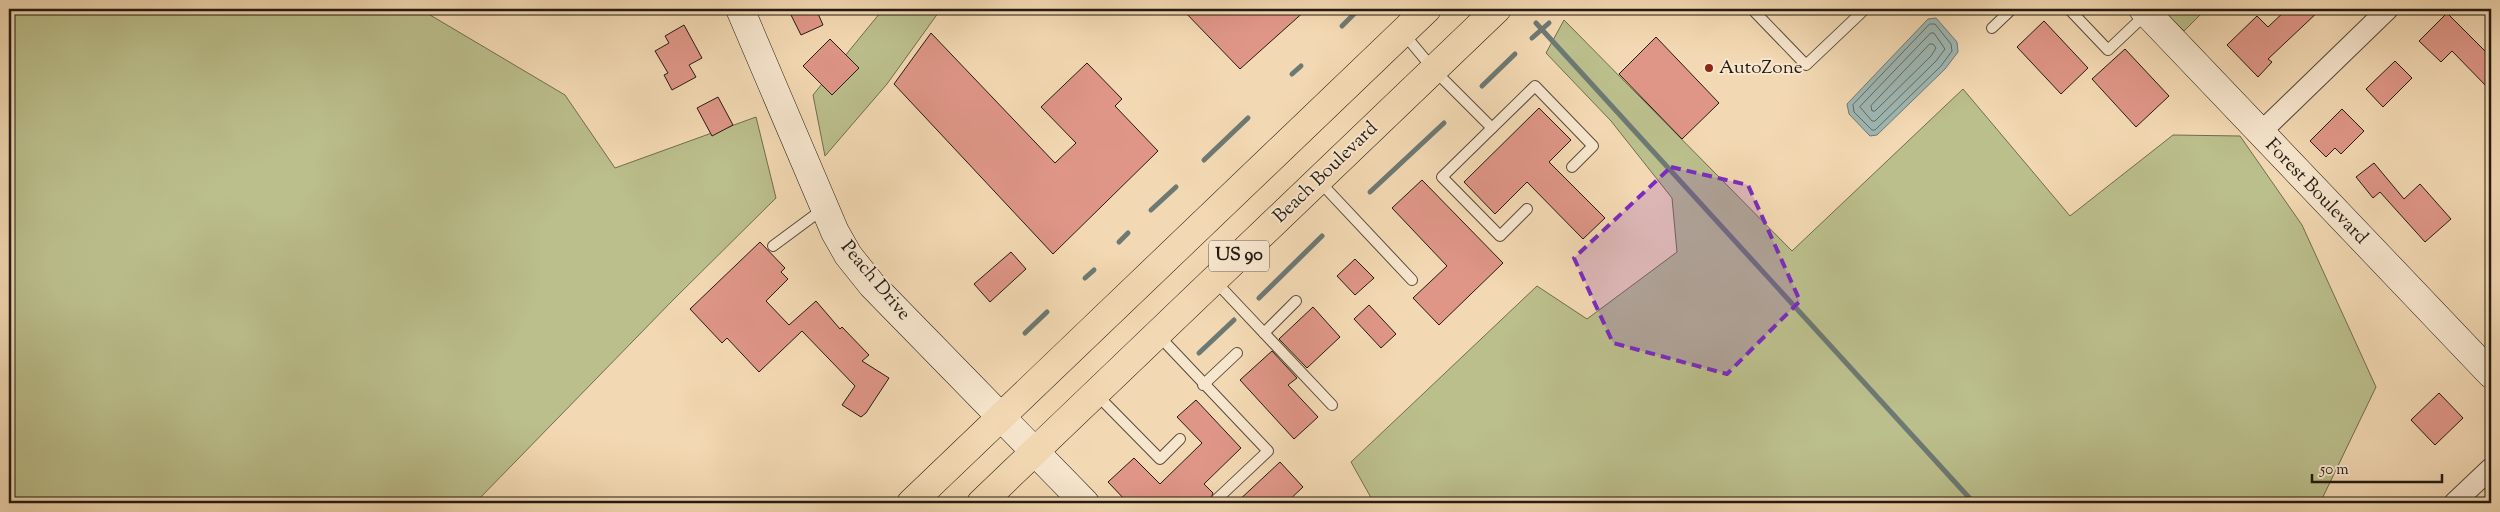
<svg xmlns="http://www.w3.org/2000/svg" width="2500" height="512" viewBox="0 0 2500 512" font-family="'Sorts Mill Goudy',serif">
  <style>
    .green { fill: #bbbf8c; stroke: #6f6d4f }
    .water { fill: #9eb8b5; stroke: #6d7974 }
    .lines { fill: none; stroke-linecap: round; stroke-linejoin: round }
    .shore { stroke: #606a64; stroke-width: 1 }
    .stream { stroke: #6d7974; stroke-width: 5 }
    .building { fill: #df9687; stroke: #231b12 }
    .lane-casing { stroke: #574a3a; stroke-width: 12 }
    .street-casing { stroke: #574a3a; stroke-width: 22 }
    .secondary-casing { stroke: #231b12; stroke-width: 29 }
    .highway-casing { stroke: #231b12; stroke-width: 29 }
    .lane { stroke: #f7e6ce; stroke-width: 10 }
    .street { stroke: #f7e6ce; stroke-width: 20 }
    .secondary { stroke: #f7e6ce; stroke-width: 28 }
    .highway { stroke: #f3d9b3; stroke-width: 28 }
    .marked { fill: #7b2cbf; fill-opacity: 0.2; stroke: #7b2cbf; stroke-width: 4; stroke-dasharray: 10 6; stroke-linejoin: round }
    .poi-dot { fill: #8f2418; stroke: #f7e6ce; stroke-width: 2 }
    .labels { text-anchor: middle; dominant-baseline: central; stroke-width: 4; stroke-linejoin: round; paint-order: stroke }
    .shield { fill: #f7e6ce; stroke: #63584a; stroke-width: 1 }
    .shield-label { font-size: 18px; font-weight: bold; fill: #231b12 }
    .poi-label { font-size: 19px; fill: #231b12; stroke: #f7e6ce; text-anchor: start }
    .street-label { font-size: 19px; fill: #231b12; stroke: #f7e6ce }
  </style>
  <rect width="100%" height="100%" fill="#f3d9b3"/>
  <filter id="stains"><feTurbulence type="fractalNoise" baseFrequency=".004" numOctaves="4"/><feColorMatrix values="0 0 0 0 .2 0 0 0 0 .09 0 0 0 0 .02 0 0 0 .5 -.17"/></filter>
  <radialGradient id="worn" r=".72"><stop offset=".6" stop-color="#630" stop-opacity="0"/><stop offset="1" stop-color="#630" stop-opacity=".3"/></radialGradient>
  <g class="green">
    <polygon points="9,9 420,9 565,95 615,168 756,117 776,198 674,299 475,503 9,503"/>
    <polygon points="878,9 941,9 887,84 825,156 813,95 880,13"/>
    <polygon points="2162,9 2206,9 2184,31"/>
    <polygon points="1564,20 1792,251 1963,89 2070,216 2173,135 2240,136 2302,225 2376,387 2320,503 1374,503 1351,462 1537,286 1587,319 1677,252 1672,198 1611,121 1546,53"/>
  </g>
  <polygon class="water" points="1936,18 1957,42 1958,52 1945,69 1877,135 1870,136 1849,114 1847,104 1928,19"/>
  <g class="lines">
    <g class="shore">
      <polygon points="1930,24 1935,24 1951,44 1952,51 1941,66 1875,130 1872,130 1854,112 1853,105"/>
      <polygon points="1931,33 1934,33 1945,49 1936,61 1875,121 1872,121 1860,107"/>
      <polygon points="1930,44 1933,44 1936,48 1931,56 1875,111 1872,111 1871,106"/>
    </g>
    <g class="stream">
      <polyline points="1536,23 1974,503"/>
      <polyline points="1342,26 1356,12"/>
      <polyline points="1532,38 1549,23"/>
      <polyline points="1292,74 1301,66"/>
      <polyline points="1482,86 1515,54"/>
      <polyline points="1204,160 1248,118"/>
      <polyline points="1370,192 1444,123"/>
      <polyline points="1151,210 1176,187"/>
      <polyline points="1119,242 1128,233"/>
      <polyline points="1085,278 1094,270"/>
      <polyline points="1259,298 1322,236"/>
      <polyline points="1025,333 1047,312"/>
      <polyline points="1199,353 1234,320"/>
    </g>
  </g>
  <g class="building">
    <polygon points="788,9 816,9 823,25 801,35"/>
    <polygon points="1182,9 1307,9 1240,69"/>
    <polygon points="2287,9 2321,9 2268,59 2272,62 2258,77 2227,45 2257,16 2268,27"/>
    <polygon points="2447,13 2491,57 2491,91 2452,51 2441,62 2419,41"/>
    <polygon points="2044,21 2088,68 2061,94 2017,47"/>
    <polygon points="684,25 702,58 689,65 696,77 672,90 664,75 668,73 655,51 669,43 665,36"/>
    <polygon points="931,33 1055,163 1076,143 1041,107 1087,63 1122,99 1115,106 1158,151 1053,254 894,84"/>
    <polygon points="1656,37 1719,103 1682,139 1619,74"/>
    <polygon points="830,39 859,68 832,95 803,66"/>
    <polygon points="2125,49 2169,96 2136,127 2092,79"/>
    <polygon points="2395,61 2412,78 2383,107 2366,89"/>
    <polygon points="718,97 733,125 712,136 697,108"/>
    <polygon points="1539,108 1571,140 1549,162 1605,218 1583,239 1527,182 1495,214 1464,182"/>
    <polygon points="2342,109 2364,131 2341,154 2335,148 2326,157 2310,141"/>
    <polygon points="2374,163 2404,199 2420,184 2451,219 2425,242 2380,192 2373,198 2356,177"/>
    <polygon points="1422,180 1503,263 1439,325 1413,298 1447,266 1392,208"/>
    <polygon points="760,242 785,268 781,272 788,279 766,301 789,325 816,301 840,329 842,327 869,355 862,361 889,378 866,413 861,417 842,405 855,386 802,331 759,372 727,338 722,343 690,309"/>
    <polygon points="1011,252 1026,269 990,302 974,284"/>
    <polygon points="1355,259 1374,278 1355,295 1337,276"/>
    <polygon points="1369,305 1396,334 1381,348 1354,319"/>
    <polygon points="1313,307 1340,337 1307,368 1279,339"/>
    <polygon points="1272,351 1297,378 1288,385 1318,417 1294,439 1240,380"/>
    <polygon points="2439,393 2463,418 2435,445 2411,420"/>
    <polygon points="1196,400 1241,448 1204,484 1213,493 1209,503 1128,503 1108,482 1134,458 1160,484 1202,443 1177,417"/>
    <polygon points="1280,462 1303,487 1286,503 1236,503"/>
  </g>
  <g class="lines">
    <g class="lane-casing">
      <g id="lane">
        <polyline points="1752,9 1806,65 1865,9"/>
        <polyline points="2069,9 2108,50 2146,14"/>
        <polyline points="1992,28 2012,9"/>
        <polyline points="1404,34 1434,70 1492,128 1442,177 1500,236 1527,209"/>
        <polyline points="1492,128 1535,86 1593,146 1572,167"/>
        <polyline points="1319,181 1412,280"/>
        <polyline points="773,246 823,209"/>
        <polyline points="1215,281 1332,405"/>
        <polyline points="1264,333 1296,301"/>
        <polyline points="1158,335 1268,451 1216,500 1216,503"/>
        <polyline points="1203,385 1237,353"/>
        <polyline points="1096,394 1160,459 1180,439"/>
      </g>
    </g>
    <g class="street-casing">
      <g id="street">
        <polyline points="2260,133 2388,9"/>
        <polyline points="2454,503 2491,468"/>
      </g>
    </g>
    <g class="secondary-casing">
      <g id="secondary">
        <polyline points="740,9 835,232 848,255 872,285 1085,503"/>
        <polyline points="2143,9 2491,374"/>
      </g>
    </g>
    <g class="highway-casing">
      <g id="highway">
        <polyline points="911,503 1427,9"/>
        <polyline points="981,503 1497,9"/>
      </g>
    </g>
    <use href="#lane" class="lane"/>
    <use href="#street" class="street"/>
    <use href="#secondary" class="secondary"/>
    <use href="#highway" class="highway"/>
  </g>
  <path class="marked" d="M1671 167 1748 185 1800 301 1727 374 1613 343 1574 258Z"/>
  <circle class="poi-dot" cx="1709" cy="68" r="5"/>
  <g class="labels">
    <rect class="shield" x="1209" y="240.5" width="60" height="31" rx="4"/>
    <g class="shield-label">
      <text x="1239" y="256">US 90</text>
    </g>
    <g class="poi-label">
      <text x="1719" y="68">AutoZone</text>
    </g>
    <g class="street-label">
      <text transform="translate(1326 173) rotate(-44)">Beach Boulevard</text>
      <text transform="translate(2316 192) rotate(46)">Forest Boulevard</text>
      <text transform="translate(875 281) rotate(50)">Peach Drive</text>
    </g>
  </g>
  <rect width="2500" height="512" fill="none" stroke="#f3d9b3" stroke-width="30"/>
  <rect x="10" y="10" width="2480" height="492" fill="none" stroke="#231b12" stroke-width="2.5"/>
  <rect x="15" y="15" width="2470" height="482" fill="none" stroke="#231b12"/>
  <path d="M2312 474v8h130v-8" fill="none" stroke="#231b12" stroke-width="2.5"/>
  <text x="2320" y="474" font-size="15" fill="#231b12" stroke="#f7e6ce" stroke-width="4" paint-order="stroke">50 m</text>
  <rect width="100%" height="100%" filter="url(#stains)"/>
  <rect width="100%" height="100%" fill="url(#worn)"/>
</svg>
